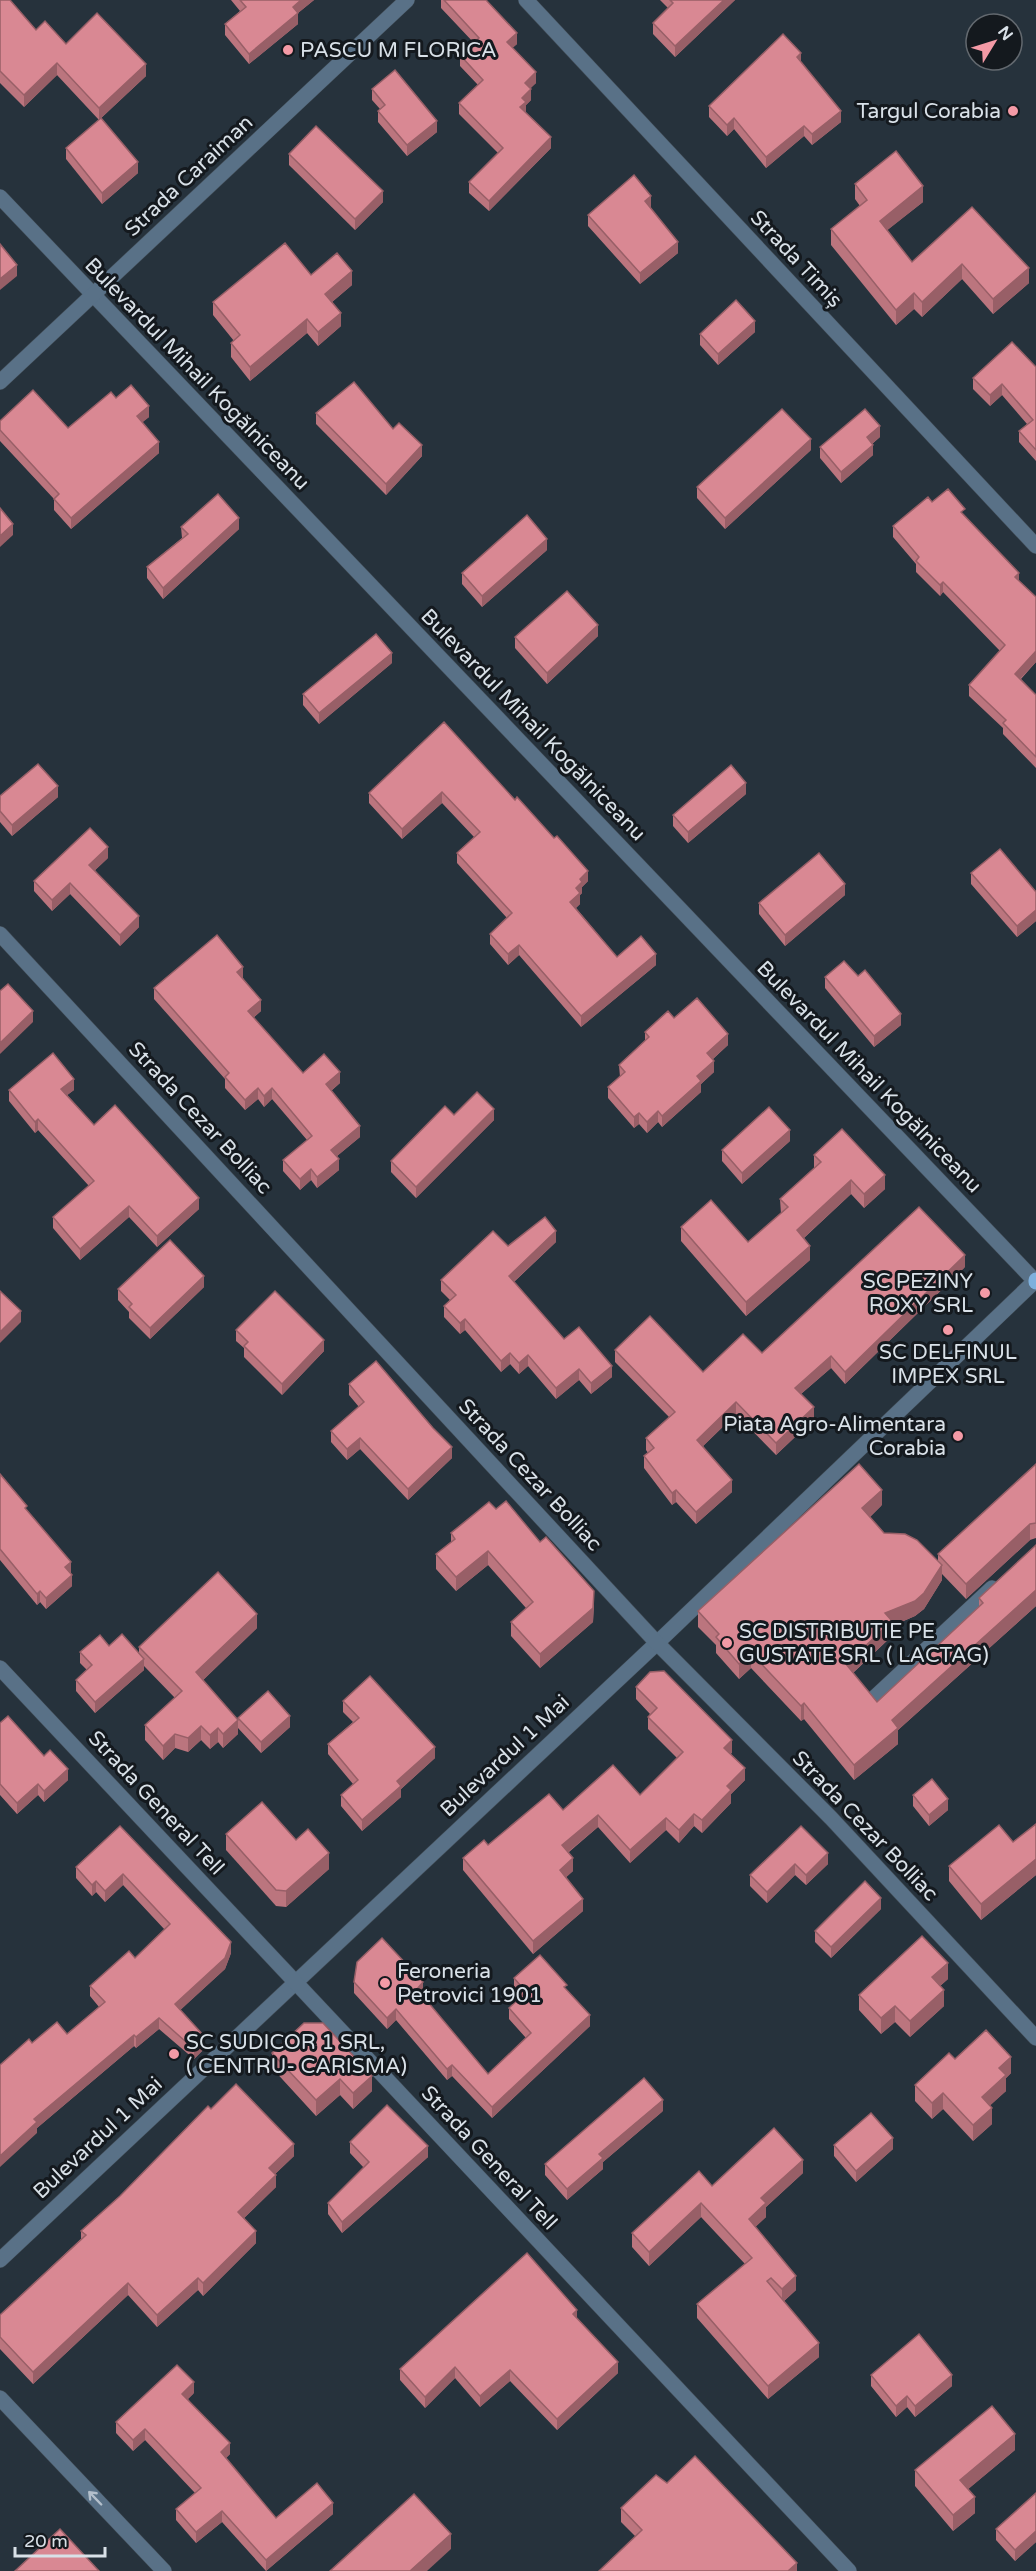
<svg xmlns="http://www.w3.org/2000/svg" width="1036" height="2571" viewBox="0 0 1036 2571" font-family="'Varela Round',sans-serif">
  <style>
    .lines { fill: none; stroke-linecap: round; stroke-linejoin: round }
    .minor-casing { stroke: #434e58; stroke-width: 16 }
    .major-casing { stroke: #434e58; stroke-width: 16 }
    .minor { stroke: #597187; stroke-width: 15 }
    .major { stroke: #7eb0dd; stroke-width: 15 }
    .wall { fill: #bb757e }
    .shaded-wall { fill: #985f67 }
    .building { fill: #d98893; stroke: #985f67; stroke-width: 1.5 }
    .oneway { stroke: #b3bfcb }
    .poi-dot { fill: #f49aa6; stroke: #14191e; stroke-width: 2 }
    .labels { text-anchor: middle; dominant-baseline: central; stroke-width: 6; stroke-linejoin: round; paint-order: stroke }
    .poi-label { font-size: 21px; fill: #d9e1e8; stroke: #14191e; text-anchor: start }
    .street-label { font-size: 21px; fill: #d9e1e8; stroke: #14191e }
  </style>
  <rect width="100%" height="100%" fill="#26323c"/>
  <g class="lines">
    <g class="minor-casing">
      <g id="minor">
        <polyline points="526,0 1036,546"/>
        <polyline points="0,197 1035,1281 657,1643 0,2260"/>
        <polyline points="0,382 407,0"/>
        <polyline points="0,934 657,1643 831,1818 1036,2038"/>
        <polyline points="0,1668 849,2571"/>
        <polyline points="874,1698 992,1588"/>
        <polyline points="0,2398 164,2571"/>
      </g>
    </g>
    <g class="major-casing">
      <polyline id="major" points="1036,1280 1036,1282"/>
    </g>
    <use href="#minor" class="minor"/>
    <use href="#major" class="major"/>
  </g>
  <g class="wall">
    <polygon points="0,0 36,30 66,44 146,76 99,120 57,75 24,107 0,83"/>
    <polygon points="231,0 314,0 298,13 298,24 249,64 225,35 225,24 240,11"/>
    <polygon points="441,0 486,0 517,44 512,48 536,83 530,88 531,100 526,105 526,113 551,148 489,211 469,193 469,182 498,153 459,114 459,103 478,85 460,66 460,55 474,43 441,8"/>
    <polygon points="660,0 735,0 675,57 653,34 653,23 668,8"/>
    <polygon points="372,89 437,132 407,156 378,122 378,111 380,109 372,100"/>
    <polygon points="709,106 841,122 812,145 804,136 766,168 734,129 727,136 709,117"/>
    <polygon points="66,148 138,173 102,204 66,159"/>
    <polygon points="289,154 383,202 355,230 289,165"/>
    <polygon points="855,184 923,202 887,230 912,262 972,207 1029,283 993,314 962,279 922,317 914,309 896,325 831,245 831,229 860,206 855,199"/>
    <polygon points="651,206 650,208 678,253 640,284 588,226 588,215"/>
    <polygon points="311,275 352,285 332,302 341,326 318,346 307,333 250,381 231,357 231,343 234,341 213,315 213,302"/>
    <polygon points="755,332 718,365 700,345 700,334"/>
    <polygon points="1036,367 1036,461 1019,442 1019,431 1027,424 1002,395 990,406 973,389 973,378"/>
    <polygon points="116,398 149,417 142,422 159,453 71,529 54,510 54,499 0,441 0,421 68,428"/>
    <polygon points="316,413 393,429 422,456 386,495 316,424"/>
    <polygon points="880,437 872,444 873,455 841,483 820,458 820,447"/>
    <polygon points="811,450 725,529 697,498 697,487"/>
    <polygon points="932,502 965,516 1019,581 1036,597 1036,662 1021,679 1036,695 1036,768 1003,734 1003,728 969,696 969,685 1000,651 943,592 940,596 916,572 916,564 893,537 893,526"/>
    <polygon points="181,527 239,529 163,599 147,578 147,567 182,538"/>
    <polygon points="547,550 482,607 462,584 462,573"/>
    <polygon points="598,636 547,684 515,648 515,637"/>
    <polygon points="392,663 319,724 303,705 303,694"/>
    <polygon points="444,722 588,881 582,887 582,893 580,895 580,904 576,908 617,957 656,965 581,1027 519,955 508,965 490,944 490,934 507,918 457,863 457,853 474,837 442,803 402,839 369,803 369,793"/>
    <polygon points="746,794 688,843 673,826 673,815"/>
    <polygon points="0,796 58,797 12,836 0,822"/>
    <polygon points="108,858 95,870 139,927 120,946 70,894 52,911 34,891 34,881"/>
    <polygon points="971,873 1036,892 1036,921 1017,937 971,884"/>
    <polygon points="845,895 785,946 759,914 759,903"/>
    <polygon points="858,976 901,1025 874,1047 825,988 825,977"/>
    <polygon points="243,978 261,1011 253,1018 303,1073 340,1083 331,1091 360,1137 337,1156 339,1170 317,1188 311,1180 300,1190 283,1171 283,1160 307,1140 272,1099 264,1107 258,1099 245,1110 225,1088 225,1079 154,999 154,988"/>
    <polygon points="674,1018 728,1045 713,1059 714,1072 701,1084 701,1092 662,1127 658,1122 647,1133 639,1124 634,1128 608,1098 608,1087 620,1077 619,1065 645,1042 645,1032"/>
    <polygon points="9,1090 74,1090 67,1095 94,1125 199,1209 157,1247 129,1217 80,1260 53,1228 53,1217 89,1186 38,1130 35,1133 9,1101"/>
    <polygon points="454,1115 494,1120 416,1198 391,1172 391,1161"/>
    <polygon points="790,1141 742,1184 722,1161 722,1150"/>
    <polygon points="814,1155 885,1189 864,1208 851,1194 804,1238 810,1260 746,1316 681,1241 681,1227 748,1242 781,1214 780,1199 814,1168"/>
    <polygon points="556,1242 514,1282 564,1339 612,1377 591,1394 579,1380 556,1399 528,1366 519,1374 510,1364 501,1372 465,1330 460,1334 444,1317 444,1306 450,1300 441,1291 441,1280 508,1246"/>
    <polygon points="965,1267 845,1384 831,1368 801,1394 814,1419 776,1455 736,1414 703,1446 732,1492 696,1524 676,1502 672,1505 644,1468 644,1456 648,1453 646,1450 646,1438 669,1417 615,1362 615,1350 703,1372 762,1353"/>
    <polygon points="204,1287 150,1339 129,1318 129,1312 118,1300 118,1289"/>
    <polygon points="236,1330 324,1351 282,1395 244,1357 244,1348 236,1341"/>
    <polygon points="349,1384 452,1458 408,1500 360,1449 347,1460 331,1442 331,1431 359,1407 349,1395"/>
    <polygon points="1036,1464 1036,1538 1030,1540 966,1599 942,1574 942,1580 924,1609 915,1616 892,1626 892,1636 853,1673 877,1702 979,1608 979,1598 1036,1545 1036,1606 898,1730 898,1744 854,1780 804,1719 801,1721 751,1668 739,1679 716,1653 716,1645 698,1627 698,1611 882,1505 870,1517 884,1533 938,1561 938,1554"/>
    <polygon points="0,1474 71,1573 72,1586 46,1609 40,1602 37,1605 0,1560"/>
    <polygon points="496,1509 594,1605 593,1622 540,1668 511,1636 511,1622 526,1608 488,1565 456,1591 436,1569 436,1554 451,1542 451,1533"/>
    <polygon points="257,1628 203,1680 238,1720 238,1718 290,1727 261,1753 238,1728 238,1734 223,1748 218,1742 210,1749 201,1740 188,1752 175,1748 163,1760 145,1740 145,1725 175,1698 144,1666 144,1670 95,1713 76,1691 76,1680 87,1670 80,1663 80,1652 109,1646 139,1653 139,1647"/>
    <polygon points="636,1687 732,1752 731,1754 745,1780 731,1794 731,1803 702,1833 694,1826 679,1843 666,1830 630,1863 598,1827 569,1852 573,1871 566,1877 583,1911 533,1954 463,1870 463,1858 488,1845 563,1810 640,1795 677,1758 648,1729 648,1717 650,1714 636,1699"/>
    <polygon points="343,1701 435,1758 401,1789 401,1797 362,1831 341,1806 341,1795 353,1784 328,1754 328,1744 353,1722 343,1712"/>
    <polygon points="0,1723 44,1756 68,1780 44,1802 38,1795 17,1814 0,1795"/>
    <polygon points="913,1795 948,1810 929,1826 913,1806"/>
    <polygon points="1036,1824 1036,1875 981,1920 949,1881 949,1866 1013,1842"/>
    <polygon points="120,1826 231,1953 225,1969 180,2010 205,2048 194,2059 159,2029 136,2048 134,2046 37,2128 37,2133 32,2043 67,2034 99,2007 90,1996 90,1986 135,1958 165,1930 123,1885 105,1902 96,1892 92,1896 76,1878 76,1867"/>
    <polygon points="226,1834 296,1840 329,1869 286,1907 276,1906 226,1850"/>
    <polygon points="828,1853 828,1864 806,1885 795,1875 767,1903 750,1886 750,1875"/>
    <polygon points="881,1909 831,1958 815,1942 815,1931"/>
    <polygon points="514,1978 567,1990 590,2026 492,2118 452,2076 447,2080 396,2020 387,2029 354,1993 354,1982 423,1993 422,1995 488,2074 526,2038 509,2019 509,2008 521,1997 514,1989"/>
    <polygon points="948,1979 940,1986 944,2006 910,2037 895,2022 881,2034 859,2010 859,1995"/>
    <polygon points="272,2053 372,2091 353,2109 340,2095 316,2116 272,2068"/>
    <polygon points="955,2059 1011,2073 1006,2078 1006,2091 990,2105 992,2124 973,2141 943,2109 932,2119 915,2101 915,2085"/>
    <polygon points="211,2109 294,2156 275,2174 276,2187 244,2218 256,2243 203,2296 198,2290 157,2327 128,2295 33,2384 0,2349 0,2315 81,2239 81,2231 120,2196"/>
    <polygon points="663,2111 603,2162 603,2169 567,2200 545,2175 545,2164"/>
    <polygon points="350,2142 428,2157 342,2233 328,2214 328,2203 364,2168 350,2153"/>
    <polygon points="834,2145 893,2149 856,2182 834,2156"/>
    <polygon points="803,2173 766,2207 766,2217 755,2227 796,2290 784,2301 819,2357 768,2399 697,2318 697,2304 745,2264 701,2217 649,2266 632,2247 632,2233 712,2186"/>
    <polygon points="577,2319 618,2373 557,2430 510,2381 480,2407 455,2378 425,2408 400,2380 400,2369"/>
    <polygon points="871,2375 952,2386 915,2417 907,2407 896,2417 871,2386"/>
    <polygon points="194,2393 188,2399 230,2454 226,2458 276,2518 333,2514 266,2571 222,2522 196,2543 176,2520 176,2509 195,2493 145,2440 133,2451 116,2433 116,2422"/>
    <polygon points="1015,2450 968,2489 975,2513 953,2531 915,2486 915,2470"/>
    <polygon points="1036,2493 1036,2542 1015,2561 996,2540 996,2529"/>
    <polygon points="621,2508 797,2571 635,2536 621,2522"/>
  </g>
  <g class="shaded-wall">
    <polygon points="301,0 314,0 298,13 298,24 249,64 249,54 293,7"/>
    <polygon points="724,0 735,0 675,57 675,46"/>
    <polygon points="517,33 517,44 507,53 507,42"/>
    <polygon points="801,53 801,64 797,57"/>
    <polygon points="57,63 57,75 24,107 24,95"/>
    <polygon points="146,64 146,76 99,120 99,108"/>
    <polygon points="536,72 536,83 525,94 525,83"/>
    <polygon points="531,89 531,100 526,105 526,113 520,107 522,98"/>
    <polygon points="841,111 841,122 812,145 812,134"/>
    <polygon points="734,118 734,129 727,136 727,125"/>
    <polygon points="437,121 437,132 407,156 407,145"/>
    <polygon points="804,126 804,136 766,168 766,157"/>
    <polygon points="551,137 551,148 489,211 489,201"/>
    <polygon points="138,162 138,173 102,204 102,193"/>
    <polygon points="923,186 923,202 880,236 880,221"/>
    <polygon points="383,191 383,202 355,230 355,219"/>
    <polygon points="651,196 651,206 645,212 645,201"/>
    <polygon points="678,242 678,253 640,284 640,273"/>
    <polygon points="962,264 962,279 922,317 922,302"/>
    <polygon points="17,265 17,276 0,290 0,279"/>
    <polygon points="1029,268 1029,283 993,314 993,299"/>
    <polygon points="352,271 352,285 325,308 325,294"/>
    <polygon points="914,293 914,309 896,325 896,310"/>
    <polygon points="341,313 341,326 318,346 318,332"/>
    <polygon points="307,319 307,333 250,381 250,367"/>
    <polygon points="755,321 755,332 718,365 718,354"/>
    <polygon points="1002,384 1002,395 990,406 990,395"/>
    <polygon points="149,406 149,417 137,427 137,416"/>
    <polygon points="880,426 880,437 867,448 867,437"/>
    <polygon points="811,439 811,450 725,529 725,518"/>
    <polygon points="159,442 159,453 71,529 71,518"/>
    <polygon points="422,445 422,456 386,495 386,484"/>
    <polygon points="873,445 873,455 841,483 841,472"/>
    <polygon points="239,518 239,529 163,599 163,588"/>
    <polygon points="13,524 13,535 0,547 0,536"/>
    <polygon points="547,539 547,550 482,607 482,596"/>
    <polygon points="1019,573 1019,584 1015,577"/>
    <polygon points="943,582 943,592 940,596 940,585"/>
    <polygon points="598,625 598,636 547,684 547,673"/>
    <polygon points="1036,651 1036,662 1015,684 1015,674"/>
    <polygon points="392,653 392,663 319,724 319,713"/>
    <polygon points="746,783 746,794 688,843 688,832"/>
    <polygon points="58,786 58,797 12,836 12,825"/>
    <polygon points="442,792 442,803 402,839 402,829"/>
    <polygon points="108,847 108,858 89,876 89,865"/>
    <polygon points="588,871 588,881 582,887 582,893 580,895 580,904 570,913 570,902 580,879"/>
    <polygon points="70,883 70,894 52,911 52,900"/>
    <polygon points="845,884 845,895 785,946 785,935"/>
    <polygon points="1036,910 1036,921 1017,937 1017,926"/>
    <polygon points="139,916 139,927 120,946 120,935"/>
    <polygon points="519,945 519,955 508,965 508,954"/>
    <polygon points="656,954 656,965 581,1027 581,1016"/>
    <polygon points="243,967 243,978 237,983 237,972"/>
    <polygon points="261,1000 261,1011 248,1022 248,1011"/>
    <polygon points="33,1011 33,1022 0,1054 0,1043"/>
    <polygon points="901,1014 901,1025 874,1047 874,1036"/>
    <polygon points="728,1034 728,1045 707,1064 707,1053"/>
    <polygon points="714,1061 714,1072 701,1084 701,1092 662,1127 662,1116 697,1076"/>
    <polygon points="340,1072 340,1083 326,1095 326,1084"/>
    <polygon points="74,1079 74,1090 61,1100 61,1089"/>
    <polygon points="258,1088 258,1099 245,1110 245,1100"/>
    <polygon points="272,1088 272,1099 264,1107 264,1096"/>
    <polygon points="494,1109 494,1120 416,1198 416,1187"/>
    <polygon points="658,1111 658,1122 647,1133 647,1122"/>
    <polygon points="639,1113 639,1124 634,1128 634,1117"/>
    <polygon points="38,1119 38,1130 35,1133 35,1122"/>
    <polygon points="360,1126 360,1137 331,1161 331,1150"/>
    <polygon points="790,1130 790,1141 742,1184 742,1173"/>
    <polygon points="339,1159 339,1170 317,1188 317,1177"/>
    <polygon points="311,1169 311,1180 300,1190 300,1179"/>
    <polygon points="885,1175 885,1189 864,1208 864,1194"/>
    <polygon points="851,1180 851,1194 797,1244 797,1230"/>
    <polygon points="199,1198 199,1209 157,1247 157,1236"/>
    <polygon points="129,1206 129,1217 80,1260 80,1249"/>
    <polygon points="556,1231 556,1242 509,1286 509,1276"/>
    <polygon points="810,1246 810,1260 746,1316 746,1302"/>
    <polygon points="965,1255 965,1267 845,1384 845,1372"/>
    <polygon points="204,1276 204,1287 150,1339 150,1328"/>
    <polygon points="21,1311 21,1322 0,1343 0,1332"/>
    <polygon points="465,1319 465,1330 460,1334 460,1323"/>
    <polygon points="324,1340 324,1351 282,1395 282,1384"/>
    <polygon points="510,1353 510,1364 501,1372 501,1361"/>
    <polygon points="528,1355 528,1366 519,1374 519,1363"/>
    <polygon points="831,1356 831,1368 795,1399 795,1388"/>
    <polygon points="612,1366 612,1377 591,1394 591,1383"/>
    <polygon points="579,1369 579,1380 556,1399 556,1388"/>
    <polygon points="736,1402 736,1414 697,1452 697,1440"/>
    <polygon points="814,1407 814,1419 776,1455 776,1443"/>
    <polygon points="360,1438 360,1449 347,1460 347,1449"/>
    <polygon points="452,1447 452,1458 408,1500 408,1489"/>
    <polygon points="732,1480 732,1492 696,1524 696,1512"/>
    <polygon points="676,1490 676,1502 672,1505 672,1493"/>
    <polygon points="882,1490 882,1505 862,1524 862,1508"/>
    <polygon points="1030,1524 1030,1540 966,1599 966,1584"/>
    <polygon points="488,1551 488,1565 456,1591 456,1577"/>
    <polygon points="71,1562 71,1573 65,1578 65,1567"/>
    <polygon points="942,1565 942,1580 924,1609 915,1616 892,1626 892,1636 846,1679 846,1664 885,1613"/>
    <polygon points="72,1575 72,1586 46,1609 46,1598"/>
    <polygon points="1036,1590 1036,1606 898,1730 898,1744 854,1780 854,1765 892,1720"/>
    <polygon points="40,1591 40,1602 37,1605 37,1594"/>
    <polygon points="594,1591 593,1622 540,1668 540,1654"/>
    <polygon points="257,1614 257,1628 196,1687 196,1672"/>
    <polygon points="751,1653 751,1668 739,1679 739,1664"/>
    <polygon points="144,1659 144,1670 95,1713 95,1702"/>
    <polygon points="804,1703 804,1719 801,1721 801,1706"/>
    <polygon points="290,1716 290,1727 261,1753 261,1742"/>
    <polygon points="238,1720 238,1734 223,1748 223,1734"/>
    <polygon points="201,1726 201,1740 188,1752 188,1738"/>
    <polygon points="218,1728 218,1742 210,1749 210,1735"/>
    <polygon points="175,1734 175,1748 163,1760 163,1746"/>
    <polygon points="732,1740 732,1752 724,1760 724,1748"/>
    <polygon points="435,1747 435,1758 401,1789 401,1797 362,1831 362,1820 397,1781"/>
    <polygon points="745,1768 745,1780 731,1794 731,1803 702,1833 702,1820 727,1786"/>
    <polygon points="68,1769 68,1780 44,1802 44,1791"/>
    <polygon points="38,1784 38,1795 17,1814 17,1803"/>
    <polygon points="948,1799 948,1810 929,1826 929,1815"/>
    <polygon points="694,1814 694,1826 679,1843 679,1830"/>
    <polygon points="598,1815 598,1827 562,1857 562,1845"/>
    <polygon points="666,1818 666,1830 630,1863 630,1850"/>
    <polygon points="329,1853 329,1869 286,1907 286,1891"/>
    <polygon points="828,1853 828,1864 806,1885 806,1875"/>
    <polygon points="573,1858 573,1871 560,1883 560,1870"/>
    <polygon points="1036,1859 1036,1875 981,1920 981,1904"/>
    <polygon points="795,1864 795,1875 767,1903 767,1892"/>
    <polygon points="123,1874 123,1885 105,1902 105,1891"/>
    <polygon points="96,1881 96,1892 92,1896 92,1885"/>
    <polygon points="881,1898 881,1909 831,1958 831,1947"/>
    <polygon points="583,1899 583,1911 533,1954 533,1941"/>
    <polygon points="231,1942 231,1953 225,1969 175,2015 175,2004"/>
    <polygon points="948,1963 948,1979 932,1993 932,1977"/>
    <polygon points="423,1982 423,1993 417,2000 417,1989"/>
    <polygon points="944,1990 944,2006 910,2037 910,2021"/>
    <polygon points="895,2006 895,2022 881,2034 881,2018"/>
    <polygon points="396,2009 396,2020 387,2029 387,2018"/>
    <polygon points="590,2015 590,2026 492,2118 492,2107"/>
    <polygon points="159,2018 159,2029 136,2048 136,2037"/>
    <polygon points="134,2035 134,2046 37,2128 37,2133 0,2167 0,2156 34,2119"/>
    <polygon points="205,2037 205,2048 194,2059 194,2049"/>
    <polygon points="1011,2057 1011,2073 1006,2078 1006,2091 982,2113 982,2097 999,2068"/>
    <polygon points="452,2065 452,2076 447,2080 447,2069"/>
    <polygon points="372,2076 372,2091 353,2109 353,2093"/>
    <polygon points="340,2079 340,2095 316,2116 316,2100"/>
    <polygon points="943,2093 943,2109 932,2119 932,2103"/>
    <polygon points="663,2100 663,2111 603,2162 603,2169 567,2200 567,2189 599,2154"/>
    <polygon points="992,2108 992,2124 973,2141 973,2125"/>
    <polygon points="893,2138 893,2149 856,2182 856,2171"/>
    <polygon points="294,2144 294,2156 269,2180 269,2168"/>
    <polygon points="428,2146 428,2157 342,2233 342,2222"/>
    <polygon points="803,2160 803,2173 766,2207 766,2217 749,2233 749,2219 761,2198"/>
    <polygon points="276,2175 276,2187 238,2224 238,2212"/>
    <polygon points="701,2203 701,2217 649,2266 649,2252"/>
    <polygon points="256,2231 256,2243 203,2296 203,2283"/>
    <polygon points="796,2276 796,2290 782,2303 782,2289"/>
    <polygon points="198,2278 198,2290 157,2327 157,2315"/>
    <polygon points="128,2283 128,2295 33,2384 33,2372"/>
    <polygon points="577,2310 577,2321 573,2314"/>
    <polygon points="819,2343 819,2357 768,2399 768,2386"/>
    <polygon points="618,2362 618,2373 557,2430 557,2419"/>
    <polygon points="455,2367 455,2378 425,2408 425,2397"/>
    <polygon points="510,2370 510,2381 480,2407 480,2396"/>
    <polygon points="952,2375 952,2386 915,2417 915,2406"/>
    <polygon points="194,2382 194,2393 182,2404 182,2394"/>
    <polygon points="907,2396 907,2407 896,2417 896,2406"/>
    <polygon points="145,2429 145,2440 133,2451 133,2440"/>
    <polygon points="1015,2434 1015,2450 960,2496 960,2480"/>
    <polygon points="230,2443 230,2454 221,2463 221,2452"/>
    <polygon points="975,2497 975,2513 953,2531 953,2515"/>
    <polygon points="333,2503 333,2514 266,2571 266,2560"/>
    <polygon points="222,2511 222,2522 196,2543 196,2532"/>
    <polygon points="1036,2531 1036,2542 1015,2561 1015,2550"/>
    <polygon points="451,2534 451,2549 427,2571 410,2571"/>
    <polygon points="797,2563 797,2571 788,2571"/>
  </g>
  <g class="building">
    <polygon points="0,0 10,0 36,30 45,21 66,44 97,13 146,64 99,108 57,63 24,95 0,71"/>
    <polygon points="240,0 301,0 293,7 298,13 249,54 225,24 246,7"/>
    <polygon points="444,0 486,0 517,33 507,42 536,72 525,83 531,89 522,98 526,102 520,107 551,137 489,201 469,182 503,148 459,103 483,80 460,55 479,38"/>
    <polygon points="670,0 724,0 675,46 653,23 673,3"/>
    <polygon points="783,34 801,53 797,57 841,111 812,134 804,126 766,157 734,118 727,125 709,106"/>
    <polygon points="395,70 437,121 407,145 378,111 385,105 372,89"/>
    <polygon points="101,118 138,162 102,193 66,148"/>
    <polygon points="316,126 383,191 355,219 289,154"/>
    <polygon points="896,151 923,186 880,221 912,262 972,207 1029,268 993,299 962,264 922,302 914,293 896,310 831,229 867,200 855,184"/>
    <polygon points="634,175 651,196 645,201 678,242 640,273 588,215"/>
    <polygon points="285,243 311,275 337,253 352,271 325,294 341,313 318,332 307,319 250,367 231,343 240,335 213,302"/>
    <polygon points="0,244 17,265 0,279"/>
    <polygon points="736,300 755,321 718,354 700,334"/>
    <polygon points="1012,342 1036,367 1036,450 1019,431 1033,420 1002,384 990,395 973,378"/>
    <polygon points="354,382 393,429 399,423 422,445 386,484 316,413"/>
    <polygon points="131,385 149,406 137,416 159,442 71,518 54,499 59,494 0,430 0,421 33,390 68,428 111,392 116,398"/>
    <polygon points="782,409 811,439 725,518 697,487"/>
    <polygon points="865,409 880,426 867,437 873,445 841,472 820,447"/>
    <polygon points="948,489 965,509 961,512 1019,573 1015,577 1036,597 1036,651 1015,674 1036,695 1036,757 1003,723 1006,720 969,685 1005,645 943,582 940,585 916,561 919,557 893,526 928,497 932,502"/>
    <polygon points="218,494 239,518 163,588 147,567 188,534 181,527"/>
    <polygon points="0,508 13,524 0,536"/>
    <polygon points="527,515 547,539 482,596 462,573"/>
    <polygon points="567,591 598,625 547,673 515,637"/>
    <polygon points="376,634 392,653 319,713 303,694"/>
    <polygon points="444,722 515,800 517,797 554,838 557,836 588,871 580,879 582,882 576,888 580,893 570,902 617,957 641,936 656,954 581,1016 519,945 508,954 490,934 512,913 457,853 480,832 442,792 402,829 369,793"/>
    <polygon points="38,764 58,786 12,825 0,811 0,796"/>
    <polygon points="731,765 746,783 688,832 673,815"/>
    <polygon points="90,828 108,847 89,865 139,916 120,935 70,883 52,900 34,881"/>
    <polygon points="1000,849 1036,892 1036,910 1017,926 971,873"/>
    <polygon points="819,853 845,884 785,935 759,903"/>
    <polygon points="217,935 243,967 237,972 261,1000 248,1011 303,1073 324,1054 340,1072 326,1084 360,1126 331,1150 339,1159 317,1177 311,1169 300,1179 283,1160 312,1136 272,1088 264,1096 258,1088 245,1100 225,1077 229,1073 154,988"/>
    <polygon points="844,961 858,976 865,970 901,1014 874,1036 825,977"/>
    <polygon points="8,984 33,1011 0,1043 0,991"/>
    <polygon points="697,998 728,1034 707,1053 714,1061 697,1076 701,1081 662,1116 658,1111 647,1122 639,1113 634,1117 608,1087 625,1072 619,1065 649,1037 645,1032 668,1011 674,1018"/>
    <polygon points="53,1053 74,1079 61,1089 94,1125 115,1105 199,1198 157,1236 129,1206 80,1249 53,1217 94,1181 38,1119 35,1122 9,1090"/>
    <polygon points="477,1092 494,1109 416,1187 391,1161 445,1106 454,1115"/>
    <polygon points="769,1107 790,1130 742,1173 722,1150"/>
    <polygon points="842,1129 885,1175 864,1194 851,1180 797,1230 810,1246 746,1302 681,1227 711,1200 748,1242 788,1207 780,1199 821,1162 814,1155"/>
    <polygon points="919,1207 965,1255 845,1372 831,1356 795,1388 814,1407 776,1443 736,1402 697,1440 732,1480 696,1512 676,1490 672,1493 644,1456 654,1448 646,1438 675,1412 615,1350 650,1316 703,1372 743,1334 762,1353"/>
    <polygon points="545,1217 556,1231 509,1276 564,1339 579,1327 612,1366 591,1383 579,1369 556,1388 528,1355 519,1363 510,1353 501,1361 465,1319 460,1323 444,1306 456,1295 441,1280 493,1231 508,1246"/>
    <polygon points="170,1240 204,1276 150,1328 129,1307 132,1304 118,1289"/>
    <polygon points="0,1291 21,1311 0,1332"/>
    <polygon points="275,1291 324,1340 282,1384 244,1346 248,1342 236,1330"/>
    <polygon points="376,1361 433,1428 452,1447 408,1489 360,1438 347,1449 331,1431 364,1402 349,1384"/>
    <polygon points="859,1464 882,1490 862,1508 884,1533 905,1534 917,1540 942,1565 924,1593 915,1601 885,1613 892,1621 846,1664 877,1702 983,1603 979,1598 1036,1545 1036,1590 892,1720 898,1728 854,1765 804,1703 801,1706 751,1653 739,1664 716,1637 719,1634 698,1611"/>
    <polygon points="1036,1464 1036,1523 1030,1524 966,1584 938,1554"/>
    <polygon points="0,1474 27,1506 25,1508 71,1562 65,1567 72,1575 46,1598 40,1591 37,1594 0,1549"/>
    <polygon points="506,1501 540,1542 546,1537 594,1591 593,1608 540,1654 511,1622 533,1602 488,1551 456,1577 436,1554 455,1539 451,1533 489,1502 496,1509"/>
    <polygon points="218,1572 257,1614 196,1672 238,1720 223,1734 218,1728 210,1735 201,1726 188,1738 175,1734 163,1746 145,1725 182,1691 139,1647"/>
    <polygon points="122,1634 144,1659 95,1702 76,1680 92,1665 80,1652 100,1635 109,1646"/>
    <polygon points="664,1671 732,1740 724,1748 745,1768 727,1786 731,1790 702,1820 694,1814 679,1830 666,1818 630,1850 598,1815 562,1845 573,1858 560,1870 583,1899 533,1941 463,1858 484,1840 488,1845 549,1794 563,1810 613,1765 640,1795 683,1752 648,1717 657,1708 636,1687 650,1672"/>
    <polygon points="370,1676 435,1747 397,1781 401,1786 362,1820 341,1795 358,1780 328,1744 359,1718 343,1701"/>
    <polygon points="268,1691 290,1716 261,1742 238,1718"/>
    <polygon points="8,1716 44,1756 50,1750 68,1769 44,1791 38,1784 17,1803 0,1784 0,1723"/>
    <polygon points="932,1779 948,1799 929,1815 913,1795"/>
    <polygon points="262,1802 296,1840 308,1829 329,1853 286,1891 276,1890 226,1834"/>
    <polygon points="1036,1824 1036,1859 981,1904 949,1866 999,1825 1013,1842"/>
    <polygon points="120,1826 231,1942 225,1958 175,2004 205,2037 194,2049 159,2018 136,2037 134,2035 34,2119 37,2122 0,2156 0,2065 29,2039 32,2043 57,2022 67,2034 105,2002 90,1986 129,1951 135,1958 170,1924 123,1874 105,1891 96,1881 92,1885 76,1867"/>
    <polygon points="801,1826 828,1853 806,1875 795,1864 767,1892 750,1875"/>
    <polygon points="865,1881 881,1898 831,1947 815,1931"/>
    <polygon points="922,1936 948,1963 932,1977 944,1990 910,2021 895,2006 881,2018 859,1995"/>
    <polygon points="382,1938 423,1982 417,1989 488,2074 531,2033 509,2008 526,1992 514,1978 540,1955 567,1985 564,1987 590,2015 492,2107 452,2065 447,2069 396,2009 387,2018 354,1982 357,1962"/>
    <polygon points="304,2023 323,2023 372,2076 353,2093 340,2079 316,2100 272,2053"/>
    <polygon points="986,2030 1011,2057 999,2068 1006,2075 982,2097 992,2108 973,2125 943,2093 932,2103 915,2085 949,2053 955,2059"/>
    <polygon points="644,2078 663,2100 599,2154 603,2158 567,2189 545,2164"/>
    <polygon points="236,2084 294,2144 269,2168 276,2175 238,2212 256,2231 203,2283 198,2278 157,2315 128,2283 33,2372 0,2337 0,2315 86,2235 81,2231 120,2196 208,2106 211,2109"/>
    <polygon points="387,2105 428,2146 342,2222 328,2203 369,2162 350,2142"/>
    <polygon points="871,2113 893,2138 856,2171 834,2145"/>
    <polygon points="774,2128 803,2160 761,2198 766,2203 749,2219 796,2276 782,2289 771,2278 767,2281 819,2343 768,2386 697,2304 752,2258 701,2203 649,2252 632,2233 699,2171 712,2186"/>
    <polygon points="527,2253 577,2310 573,2314 618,2362 557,2419 510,2370 480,2396 455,2367 425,2397 400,2369"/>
    <polygon points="919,2334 952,2375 915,2406 907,2396 896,2406 871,2375"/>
    <polygon points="177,2365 194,2382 182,2394 230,2443 221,2452 276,2518 317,2483 333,2503 266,2560 222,2511 196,2532 176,2509 201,2488 145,2429 133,2440 116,2422"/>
    <polygon points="992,2406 1015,2434 960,2480 975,2497 953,2515 915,2470"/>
    <polygon points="695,2456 797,2563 788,2571 599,2571 642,2530 621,2508 656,2475 667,2483"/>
    <polygon points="1036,2493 1036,2531 1015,2550 996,2529"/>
    <polygon points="414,2494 451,2534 410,2571 330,2571"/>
    <polygon points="60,2529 99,2571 15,2571"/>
  </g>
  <defs><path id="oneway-shaft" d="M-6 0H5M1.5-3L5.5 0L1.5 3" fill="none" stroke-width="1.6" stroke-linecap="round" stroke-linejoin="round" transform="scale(1.5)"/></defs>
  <use class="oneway" href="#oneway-shaft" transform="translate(95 2498) rotate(-134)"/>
  <g class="poi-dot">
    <circle cx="288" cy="50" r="6"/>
    <circle cx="1013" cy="111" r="6"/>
    <circle cx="985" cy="1293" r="6"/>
    <circle cx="948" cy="1330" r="6"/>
    <circle cx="958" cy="1436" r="6"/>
    <circle cx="727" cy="1643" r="6"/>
    <circle cx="385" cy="1983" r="6"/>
    <circle cx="174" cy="2054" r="6"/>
  </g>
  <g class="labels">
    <g class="poi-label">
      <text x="300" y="50">PASCU M FLORICA</text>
      <text x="1001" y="111" text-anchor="end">Targul Corabia</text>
      <text x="973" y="1281" text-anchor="end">SC PEZINY<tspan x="973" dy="24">ROXY SRL</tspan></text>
      <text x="948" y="1352" text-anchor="middle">SC DELFINUL<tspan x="948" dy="24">IMPEX SRL</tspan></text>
      <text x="946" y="1424" text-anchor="end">Piata Agro-Alimentara<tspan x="946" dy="24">Corabia</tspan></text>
      <text x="739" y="1631">SC DISTRIBUTIE PE<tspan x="739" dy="24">GUSTATE SRL ( LACTAG)</tspan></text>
      <text x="397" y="1971">Feroneria<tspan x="397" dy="24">Petrovici 1901</tspan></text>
      <text x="186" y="2042">SC SUDICOR 1 SRL,<tspan x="186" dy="24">( CENTRU- CARISMA)</tspan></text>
    </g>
    <g class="street-label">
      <text transform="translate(189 176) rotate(-43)">Strada Caraiman</text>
      <text transform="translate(796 259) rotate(47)">Strada Timiș</text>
      <text transform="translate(197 374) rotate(46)">Bulevardul Mihail Kogălniceanu</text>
      <text transform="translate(533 725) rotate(46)">Bulevardul Mihail Kogălniceanu</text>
      <text transform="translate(869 1077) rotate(46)">Bulevardul Mihail Kogălniceanu</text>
      <text transform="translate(200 1118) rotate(47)">Strada Cezar Bolliac</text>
      <text transform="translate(530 1475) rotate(47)">Strada Cezar Bolliac</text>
      <text transform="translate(505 1756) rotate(-43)">Bulevardul 1 Mai</text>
      <text transform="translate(156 1803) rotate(47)">Strada General Tell</text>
      <text transform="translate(865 1826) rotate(46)">Strada Cezar Bolliac</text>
      <text transform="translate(98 2138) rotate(-43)">Bulevardul 1 Mai</text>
      <text transform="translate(489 2158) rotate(47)">Strada General Tell</text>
    </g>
  </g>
  <g transform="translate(994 42) rotate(52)"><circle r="28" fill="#14191e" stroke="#63696f" stroke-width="1.5"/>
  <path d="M0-4.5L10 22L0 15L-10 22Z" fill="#f49aa6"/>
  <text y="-9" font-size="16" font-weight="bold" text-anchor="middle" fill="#d9e1e8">N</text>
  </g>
  <path d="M15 2547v9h90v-9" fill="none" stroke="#d9e1e8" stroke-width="3"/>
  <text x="24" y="2547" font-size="18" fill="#d9e1e8" stroke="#14191e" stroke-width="4.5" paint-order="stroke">20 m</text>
</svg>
